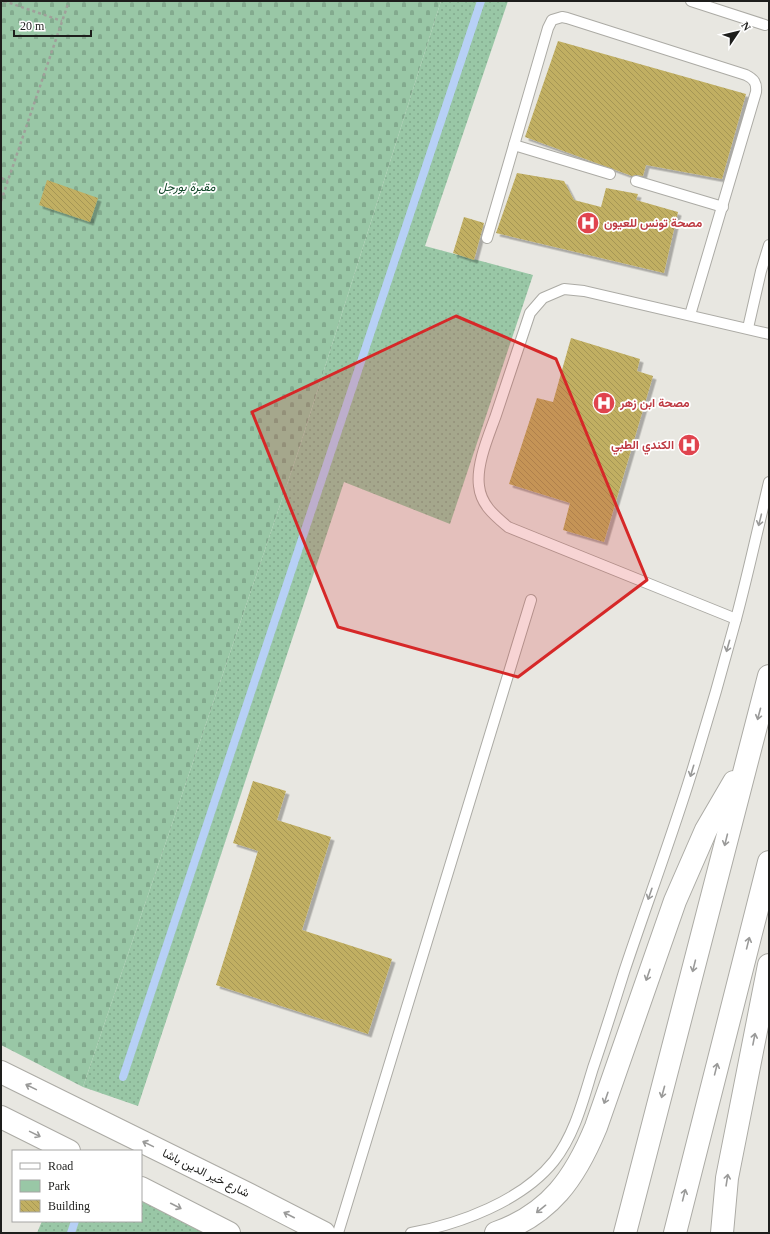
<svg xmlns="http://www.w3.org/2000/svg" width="770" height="1234" viewBox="0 0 770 1234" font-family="'Times New Roman',Vazirmatn,serif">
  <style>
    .green { fill: url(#green-dots) }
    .cemetery { fill: url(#cemetery-stones) }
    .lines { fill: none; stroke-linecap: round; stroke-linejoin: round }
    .stream { stroke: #b7d0f6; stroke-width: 8 }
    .building { fill: url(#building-back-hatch); filter: url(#shadow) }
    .service-casing { stroke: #acaba5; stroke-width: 12 }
    .primary-casing { stroke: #acaba5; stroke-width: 24 }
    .trunk-casing { stroke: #acaba5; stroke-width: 24 }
    .path { stroke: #a09f9a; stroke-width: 2.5; stroke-dasharray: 3 3; stroke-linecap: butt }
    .service { stroke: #fff; stroke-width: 10 }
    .primary { stroke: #fff; stroke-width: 22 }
    .trunk { stroke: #fff; stroke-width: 22 }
    .oneway { stroke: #9a9a99 }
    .marked { fill: #d62828; fill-opacity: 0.2; stroke: #d62828; stroke-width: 3; stroke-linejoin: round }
    .labels { text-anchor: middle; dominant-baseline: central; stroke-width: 3.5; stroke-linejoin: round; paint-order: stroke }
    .park-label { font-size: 12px; font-style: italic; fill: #104728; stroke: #fff }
    .health-label { font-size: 12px; font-weight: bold; fill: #be3a42; stroke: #fff; text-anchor: start }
    .street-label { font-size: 12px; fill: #1e1e1c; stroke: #fff }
  </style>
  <defs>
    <pattern id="green-dots" width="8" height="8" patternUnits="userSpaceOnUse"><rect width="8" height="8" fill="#99c7a6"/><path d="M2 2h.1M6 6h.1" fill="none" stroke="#83aa8e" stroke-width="1.8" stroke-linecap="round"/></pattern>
    <pattern id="cemetery-stones" width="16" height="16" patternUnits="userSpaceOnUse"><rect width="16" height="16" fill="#99c7a6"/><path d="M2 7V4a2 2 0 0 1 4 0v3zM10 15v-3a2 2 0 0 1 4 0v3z" fill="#83aa8e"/></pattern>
    <pattern id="building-back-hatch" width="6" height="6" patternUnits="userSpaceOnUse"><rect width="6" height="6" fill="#c1af62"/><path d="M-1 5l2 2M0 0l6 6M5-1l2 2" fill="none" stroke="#a59654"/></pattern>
    <filter id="shadow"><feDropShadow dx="3.5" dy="3.5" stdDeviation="0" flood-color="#0004"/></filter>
  </defs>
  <rect width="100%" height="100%" fill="#e8e7e1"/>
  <g class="green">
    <polygon points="441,1 508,1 425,246 533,275 450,524 344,482 138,1106 83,1087 298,452"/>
    <polygon points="141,1201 204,1233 37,1233 42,1221 141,1221"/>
  </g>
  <polygon class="cemetery" points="1,1 441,1 298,452 83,1087 1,1045"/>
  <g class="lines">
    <g class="stream">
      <polyline points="123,1077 481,1"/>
      <polyline points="71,1233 75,1221"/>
    </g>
  </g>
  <g class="building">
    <polygon points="558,41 746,94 722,179 646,165 643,176 637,175 632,176 525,137"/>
    <polygon points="517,173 564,181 574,200 601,207 606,188 638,194 636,200 678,212 664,273 496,233"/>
    <polygon points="47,180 98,198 90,222 39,205"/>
    <polygon points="464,217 484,223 474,260 453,253"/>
    <polygon points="571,338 640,359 637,371 653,376 604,542 563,530 570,503 509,484 537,398 553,402"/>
    <polygon points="253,781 286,791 277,820 331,837 302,930 392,959 368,1034 216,985 258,851 233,843"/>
  </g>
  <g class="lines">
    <g class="service-casing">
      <g id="service">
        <polyline points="691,1 765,25"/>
        <polyline points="514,145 610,174"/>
        <polyline points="636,181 723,207"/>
        <path d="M487 238 548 28 552 20 562 17 567 18 746 75C754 79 757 83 756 92L690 315"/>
        <polyline points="748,328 761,271 769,245"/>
        <path d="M736 619 508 527C495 516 481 505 479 486 476 464 489 435 496 415 507 381 519 347 530 313L543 298 564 289 584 291 769 334"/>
        <polyline points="338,1233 531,600"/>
        <path d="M411 1233C460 1224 522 1201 554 1161 575 1134 583 1100 593 1068 604 1036 614 1004 624 972 645 909 668 847 688 784 705 730 721 675 736 619 748 574 758 528 769 482"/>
      </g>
    </g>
    <g class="primary-casing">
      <g id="primary">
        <polyline points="1,1072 252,1196 324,1233"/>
        <polyline points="1,1117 69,1151"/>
        <polyline points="141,1188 229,1233"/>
      </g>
    </g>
    <g class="trunk-casing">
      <g id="trunk">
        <path d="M496 1233C550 1214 575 1178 596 1127L675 901 706 830 734 782"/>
        <polyline points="625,1233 769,676"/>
        <polyline points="675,1233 769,862"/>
        <polyline points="722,1233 727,1178 769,965"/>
      </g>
    </g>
    <g class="path">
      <polyline points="4,1 62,21"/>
      <polyline points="1,178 8,181"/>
      <polyline points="1,201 69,1"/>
    </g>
    <use href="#service" class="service"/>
    <use href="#primary" class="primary"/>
    <use href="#trunk" class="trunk"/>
  </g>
  <defs><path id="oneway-shaft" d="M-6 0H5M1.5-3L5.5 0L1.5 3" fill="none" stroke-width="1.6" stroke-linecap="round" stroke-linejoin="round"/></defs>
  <g class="oneway">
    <use href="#oneway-shaft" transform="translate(760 520) rotate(104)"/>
    <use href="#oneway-shaft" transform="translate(728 646) rotate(106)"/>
    <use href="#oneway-shaft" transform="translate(759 714) rotate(105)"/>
    <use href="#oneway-shaft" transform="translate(692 771) rotate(107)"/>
    <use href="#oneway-shaft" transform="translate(726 840) rotate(104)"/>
    <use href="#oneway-shaft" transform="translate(650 894) rotate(109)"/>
    <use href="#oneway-shaft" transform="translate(748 943) rotate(-76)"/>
    <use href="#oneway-shaft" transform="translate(694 966) rotate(104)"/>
    <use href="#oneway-shaft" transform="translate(648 975) rotate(109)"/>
    <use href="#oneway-shaft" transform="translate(754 1039) rotate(-79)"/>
    <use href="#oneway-shaft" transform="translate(716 1069) rotate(-76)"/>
    <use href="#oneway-shaft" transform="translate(31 1087) rotate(-154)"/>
    <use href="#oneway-shaft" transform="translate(663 1092) rotate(105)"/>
    <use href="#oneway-shaft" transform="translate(606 1098) rotate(109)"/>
    <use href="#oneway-shaft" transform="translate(35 1134) rotate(26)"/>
    <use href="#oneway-shaft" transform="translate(148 1144) rotate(-154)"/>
    <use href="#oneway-shaft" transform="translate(727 1180) rotate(-81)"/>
    <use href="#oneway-shaft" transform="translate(684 1195) rotate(-76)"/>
    <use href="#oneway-shaft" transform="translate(176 1206) rotate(27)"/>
    <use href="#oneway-shaft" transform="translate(541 1209) rotate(141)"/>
    <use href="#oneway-shaft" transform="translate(289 1215) rotate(-153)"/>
  </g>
  <path class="marked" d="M456 316 556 359 647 580 518 677 338 627 252 412Z"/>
  <defs>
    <g id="hospital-disc" transform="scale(1.15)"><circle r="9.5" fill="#e0444e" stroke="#fff"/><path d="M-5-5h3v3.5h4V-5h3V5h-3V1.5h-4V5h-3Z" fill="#fff"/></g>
  </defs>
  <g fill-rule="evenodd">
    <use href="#hospital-disc" x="588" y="223"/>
    <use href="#hospital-disc" x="604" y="403"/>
    <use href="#hospital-disc" x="689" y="445"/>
  </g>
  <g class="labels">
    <g class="park-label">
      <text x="187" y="187">مقبرة بورجل</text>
    </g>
    <g class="health-label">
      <text x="604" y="223">مصحة تونس للعيون</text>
      <text x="620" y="403">مصحة ابن زهر</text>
      <text x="674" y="445" text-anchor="end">الكندي الطبي</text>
    </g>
    <g class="street-label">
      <text transform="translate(206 1173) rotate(26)">شارع خير الدين باشا</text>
    </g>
  </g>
  <rect width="770" height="1234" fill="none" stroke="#1e1e1c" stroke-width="4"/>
  <rect x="12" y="1150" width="130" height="72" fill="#ffffff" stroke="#a5a5a4"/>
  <rect x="20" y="1163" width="20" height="6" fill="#ffffff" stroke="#a5a5a4"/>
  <text x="48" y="1170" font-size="12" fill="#1e1e1c">Road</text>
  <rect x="20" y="1180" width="20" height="12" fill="#99c7a6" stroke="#a5a5a4"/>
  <text x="48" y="1190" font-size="12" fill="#1e1e1c">Park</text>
  <rect x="20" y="1200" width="20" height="12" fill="url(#building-back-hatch)" stroke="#a5a5a4"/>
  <text x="48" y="1210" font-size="12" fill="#1e1e1c">Building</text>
  <g transform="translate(738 32) rotate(55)" stroke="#ffffff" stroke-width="3" paint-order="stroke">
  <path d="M0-3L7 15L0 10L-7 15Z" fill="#1e1e1c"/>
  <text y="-6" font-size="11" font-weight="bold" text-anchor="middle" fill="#1e1e1c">N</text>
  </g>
  <path d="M14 30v6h77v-6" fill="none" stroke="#1e1e1c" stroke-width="2"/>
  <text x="20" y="30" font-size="12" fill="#1e1e1c" stroke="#ffffff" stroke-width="3" paint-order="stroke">20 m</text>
</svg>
